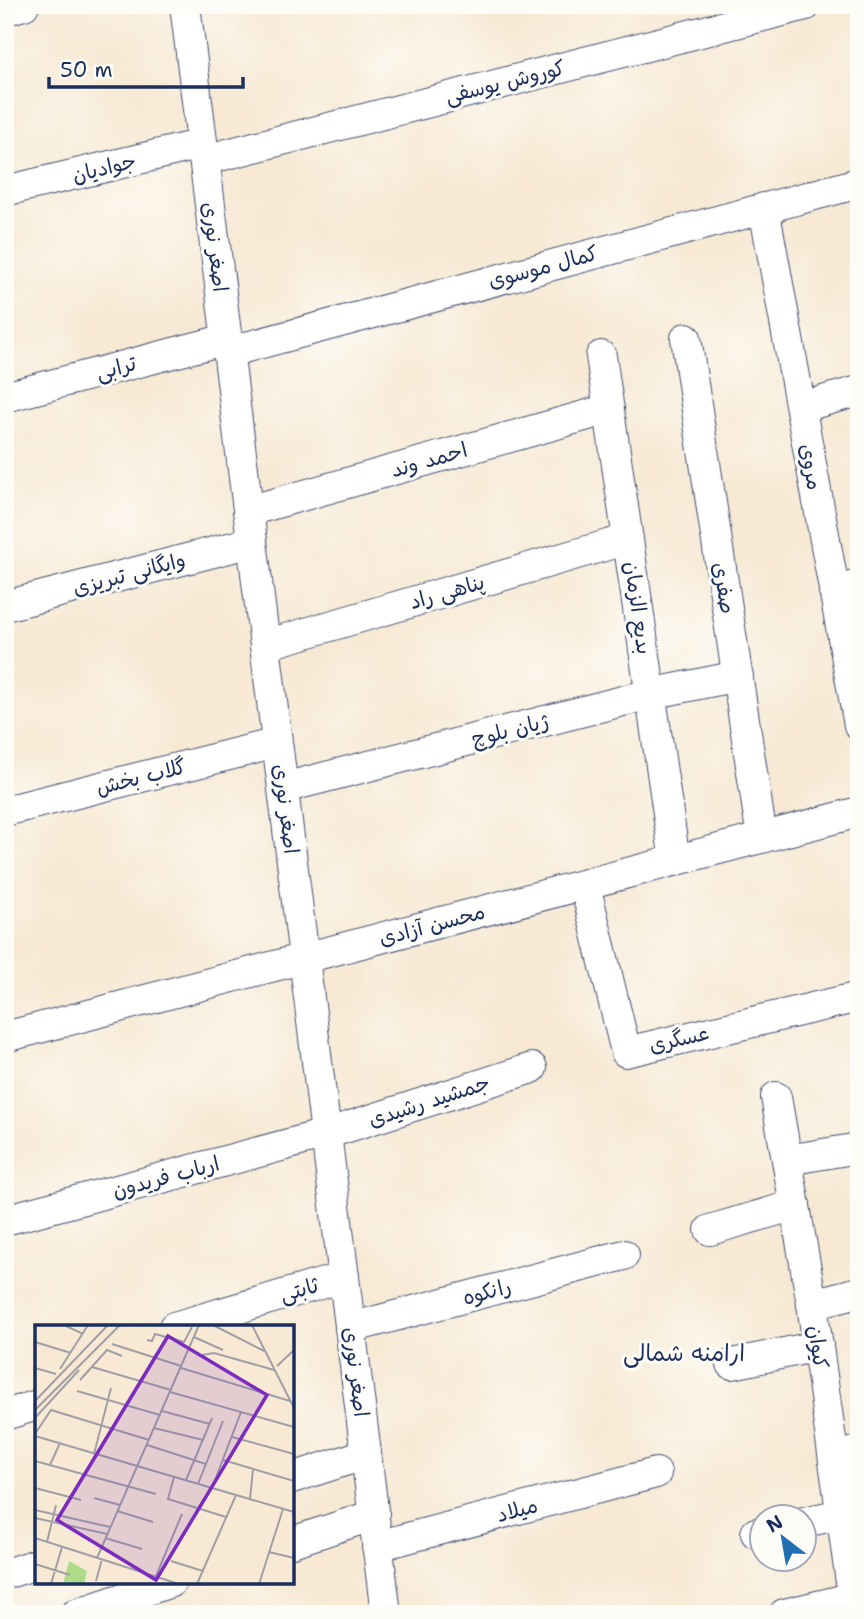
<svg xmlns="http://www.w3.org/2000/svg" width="864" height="1619" viewBox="0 0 864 1619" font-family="'Shantell Sans','Playpen Sans Arabic',sans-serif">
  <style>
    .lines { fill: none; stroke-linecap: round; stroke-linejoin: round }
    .minor-casing { stroke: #3c4b70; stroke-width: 32 }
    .minor { stroke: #fff; stroke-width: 30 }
    .labels { text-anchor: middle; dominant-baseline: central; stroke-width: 6; stroke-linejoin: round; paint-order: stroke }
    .street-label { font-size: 21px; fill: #1b2f5e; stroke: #fdfcf7 }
    .neighbourhood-label { font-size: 23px; fill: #1b2f5e; stroke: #fdfcf7 }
    .inset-road { fill: none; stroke: #9f9fa5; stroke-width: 2 }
    .view { fill: #7b2cbf; fill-opacity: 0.15; stroke: #7b2cbf; stroke-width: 3.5 }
    .inset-edge { fill: none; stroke: #1b2f5e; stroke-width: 3.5 }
  </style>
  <rect width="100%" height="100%" fill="#fdfcf7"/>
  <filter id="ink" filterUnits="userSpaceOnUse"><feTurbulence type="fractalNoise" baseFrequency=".0143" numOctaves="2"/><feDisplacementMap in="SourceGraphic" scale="14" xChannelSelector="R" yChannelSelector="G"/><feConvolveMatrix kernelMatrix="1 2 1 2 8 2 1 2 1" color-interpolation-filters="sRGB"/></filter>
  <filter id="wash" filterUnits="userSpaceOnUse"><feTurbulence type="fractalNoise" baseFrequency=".00686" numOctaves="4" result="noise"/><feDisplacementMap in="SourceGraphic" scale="28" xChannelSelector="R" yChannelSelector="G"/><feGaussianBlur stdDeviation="1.57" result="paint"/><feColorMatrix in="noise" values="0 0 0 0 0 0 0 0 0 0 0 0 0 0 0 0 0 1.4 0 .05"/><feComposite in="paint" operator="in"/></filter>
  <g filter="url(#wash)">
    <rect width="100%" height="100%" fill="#f7e9d4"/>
  </g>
  <g filter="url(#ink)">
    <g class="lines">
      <g class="minor-casing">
        <g id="minor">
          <polyline points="185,5 386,1614"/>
          <polyline points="5,10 24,5"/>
          <polyline points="204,160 806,5"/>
          <polyline points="5,191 202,144"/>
          <polyline points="764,208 859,725"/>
          <polyline points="686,338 762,838"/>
          <polyline points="228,352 859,183"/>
          <polyline points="601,356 675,861"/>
          <polyline points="5,397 227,339"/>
          <polyline points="801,407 859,391"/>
          <polyline points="248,511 609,409"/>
          <polyline points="834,591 859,585"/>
          <polyline points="5,606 252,542"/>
          <polyline points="265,645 628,539"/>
          <polyline points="283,788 650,694 738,676"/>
          <polyline points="5,811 277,743"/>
          <polyline points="585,885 626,1052 859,997"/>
          <polyline points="5,1037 859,812"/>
          <polyline points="776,1097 812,1304 853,1597"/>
          <polyline points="787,1160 859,1148"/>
          <polyline points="5,1220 326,1134 532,1068"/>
          <polyline points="710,1230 795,1205"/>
          <polyline points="812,1304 859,1292"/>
          <polyline points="174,1327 344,1277"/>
          <polyline points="350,1328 624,1255"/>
          <polyline points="732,1364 818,1346"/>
          <polyline points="5,1415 37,1405"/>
          <polyline points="834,1457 859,1451"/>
          <polyline points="292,1478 366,1454"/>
          <polyline points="804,1522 842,1514"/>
          <polyline points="756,1533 762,1532"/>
          <polyline points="292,1542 374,1515"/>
          <polyline points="377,1546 656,1473"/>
          <polyline points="5,1574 37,1564"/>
          <polyline points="76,1614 171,1582"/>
          <polyline points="784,1614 859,1596"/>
        </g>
      </g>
      <use href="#minor" class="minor"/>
    </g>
  </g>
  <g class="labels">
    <g class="street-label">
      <text transform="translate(505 82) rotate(-14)">کوروش یوسفی</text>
      <text transform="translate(104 168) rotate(-14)">جوادیان</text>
      <text transform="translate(215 247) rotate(83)">اصغر نوری</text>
      <text transform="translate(543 267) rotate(-15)">کمال موسوی</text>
      <text transform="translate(116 368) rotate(-15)">ترابی</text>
      <text transform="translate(429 460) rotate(-16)">احمد وند</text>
      <text transform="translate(811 467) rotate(80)">مروی</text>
      <text transform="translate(129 574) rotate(-15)">وایگانی تبریزی</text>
      <text transform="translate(724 588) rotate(81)">صفری</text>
      <text transform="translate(447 592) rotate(-16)">پناهی راد</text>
      <text transform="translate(638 608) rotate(82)">بدیع الزمان</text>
      <text transform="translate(510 730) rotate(-14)">ژیان بلوچ</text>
      <text transform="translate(141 777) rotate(-14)">گلاب بخش</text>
      <text transform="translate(286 809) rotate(83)">اصغر نوری</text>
      <text transform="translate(432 925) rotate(-15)">محسن آزادی</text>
      <text transform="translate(679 1039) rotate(-13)">عسگری</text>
      <text transform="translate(429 1101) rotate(-18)">جمشید رشیدی</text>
      <text transform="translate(166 1177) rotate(-15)">ارباب فریدون</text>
      <text transform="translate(299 1290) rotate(-16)">ثابتی</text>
      <text transform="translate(487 1292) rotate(-15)">رانکوه</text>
      <text transform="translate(818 1347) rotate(82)">کیوان</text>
      <text transform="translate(356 1372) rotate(83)">اصغر نوری</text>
      <text transform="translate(517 1510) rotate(-15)">میلاد</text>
    </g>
    <g class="neighbourhood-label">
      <text x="684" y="1353">ارامنه شمالی</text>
    </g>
  </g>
  <g transform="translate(35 1325)">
    <rect width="259" height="259" fill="#f7e9d4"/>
    <path d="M34 236 52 246 49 259H28Z" fill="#addb88"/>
    <path class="inset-road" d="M29 0 48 9M178 0 229 26M217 0 259 83M159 12 188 25M112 15 117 16 120 9 149 17 157 2M0 17 36 28M77 19 146 41M167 30 179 28 239 45M242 41 259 25M57 42 136 65M0 43 21 49M146 43 255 76M25 44 53 0M45 55 72 25 87 31M42 66 125 90M135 67 259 102M0 76 73 0M0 85 85 0M127 86 175 99M0 93 44 45M119 103 168 115M0 109 16 85 114 115M0 111 259 187M197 112 259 129M112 120 171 139M59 129 76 63M188 135 259 156M0 136 121 169M15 140 25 118M139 152 133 174 191 192M151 155 177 93M163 159 188 96M0 163 46 175M177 163 206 87M59 173 85 180M215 174 218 144M0 185 75 202M82 186 118 197M0 193 72 209M0 213 144 259M70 213 107 224M12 217 21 180M234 227 259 233M62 233 164 0M136 236 168 246M0 239 35 250M121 251 147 189M61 256 67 234M16 259 27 222M162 259 201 170M224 259 248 184"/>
    <path class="view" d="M133 11 232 70 121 255 22 195Z"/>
    <rect width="259" height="259" class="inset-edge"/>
  </g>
  <rect width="864" height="1619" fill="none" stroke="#fdfcf7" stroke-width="28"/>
  <g transform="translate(783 1538) rotate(329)"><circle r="33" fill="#fdfcf7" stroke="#a3aaba" stroke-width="2"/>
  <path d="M0-5L12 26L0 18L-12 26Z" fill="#1f6fb2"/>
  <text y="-10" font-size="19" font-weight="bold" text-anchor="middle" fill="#1b2f5e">N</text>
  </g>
  <path d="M49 77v10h194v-10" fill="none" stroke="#1b2f5e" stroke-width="3.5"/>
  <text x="60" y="77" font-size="21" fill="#1b2f5e" stroke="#fdfcf7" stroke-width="5" paint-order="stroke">50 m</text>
</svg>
